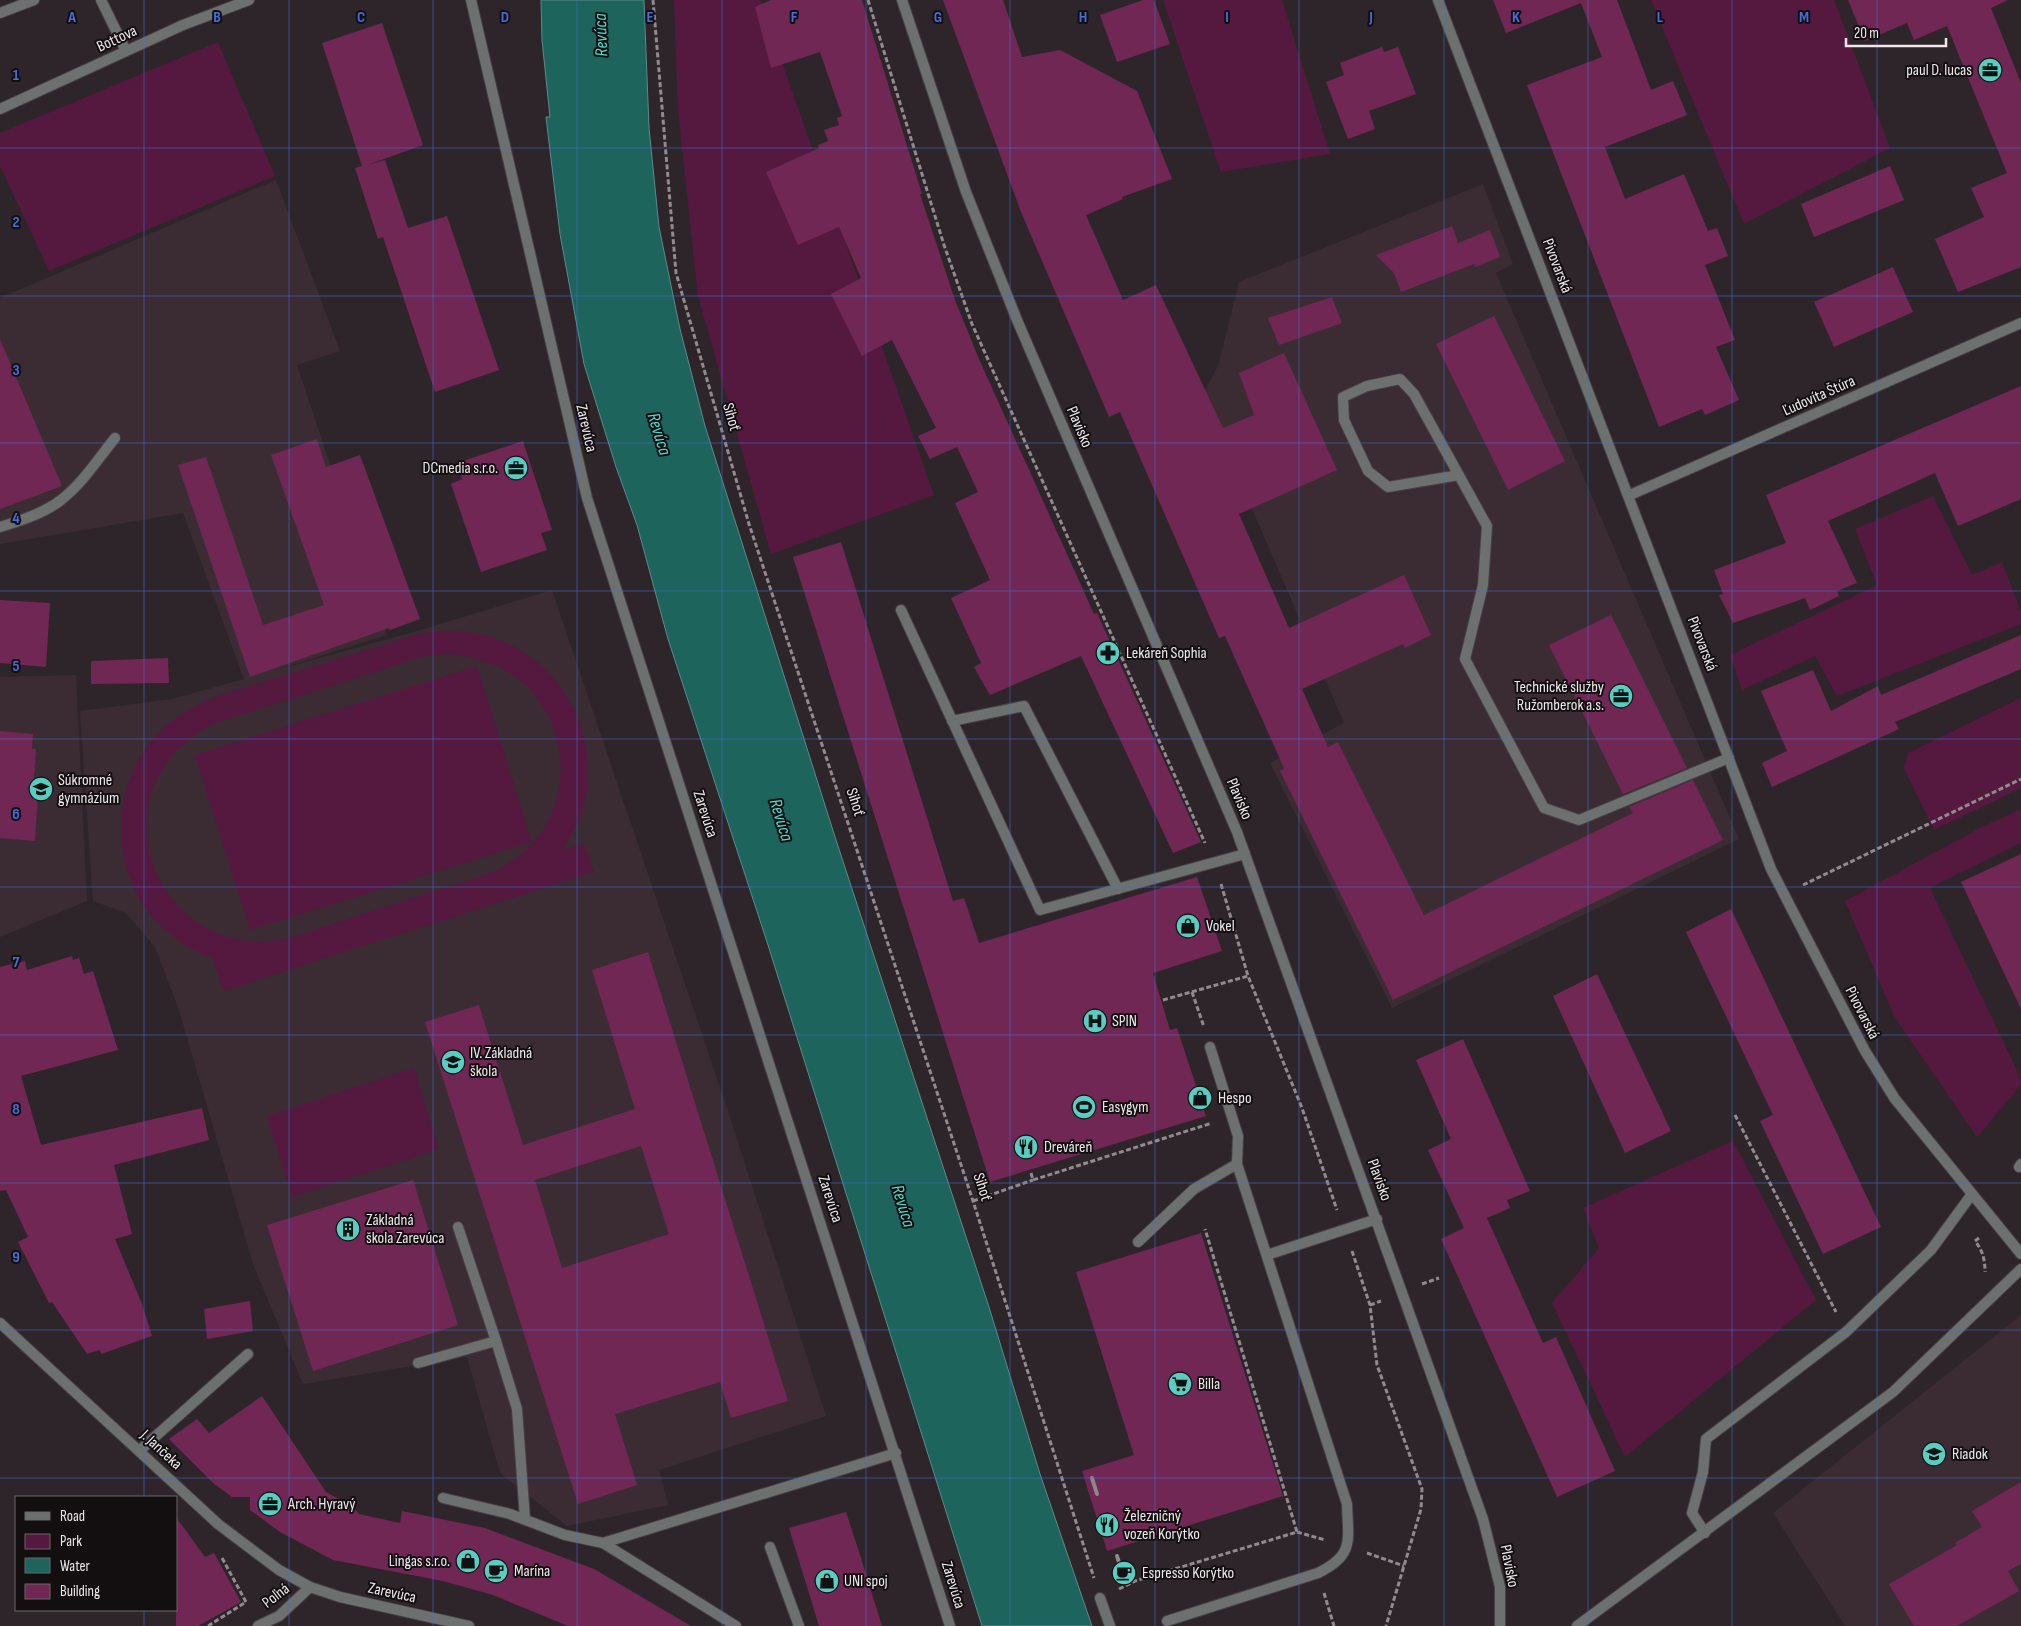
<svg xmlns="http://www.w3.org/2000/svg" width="2021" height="1626" viewBox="0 0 2021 1626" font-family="'Sofia Sans Condensed',sans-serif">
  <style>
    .built { fill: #3b2c34 }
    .green { fill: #55193f; fill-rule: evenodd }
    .water { fill: #1d645d; stroke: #5c8c88 }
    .building { fill: #702754; fill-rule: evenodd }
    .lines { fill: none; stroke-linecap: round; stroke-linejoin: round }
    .lane-casing { stroke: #494045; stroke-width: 12 }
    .street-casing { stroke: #494045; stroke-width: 12 }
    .path { stroke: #918a8e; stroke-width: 3; stroke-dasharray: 5 2.5; stroke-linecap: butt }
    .lane { stroke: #6c7170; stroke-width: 10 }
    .street { stroke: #6c7170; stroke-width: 10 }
    .rail { stroke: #8f878b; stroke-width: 4 }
    .grid { fill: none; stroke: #476ddc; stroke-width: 1; stroke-opacity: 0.55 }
    .labels { text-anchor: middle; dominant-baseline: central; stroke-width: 4; stroke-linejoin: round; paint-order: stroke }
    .street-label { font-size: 16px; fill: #eee8eb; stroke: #130f11 }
    .poi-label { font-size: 16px; fill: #eee8eb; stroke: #130f11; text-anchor: start }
    .water-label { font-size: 18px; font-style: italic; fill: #56dbce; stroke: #130f11 }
    .grid-label { font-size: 16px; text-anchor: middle; font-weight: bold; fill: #476ddc; stroke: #130f11; stroke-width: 4; stroke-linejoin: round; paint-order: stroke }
  </style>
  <rect width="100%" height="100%" fill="#2e252a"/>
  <g class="built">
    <polygon points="276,180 340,351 297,365 387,635 276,670 424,629 552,590 729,1114 826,1416 659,1470 668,1505 567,1526 500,1473 467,1357 303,1384 253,1264 179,1010 155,947 126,913 93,901 80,711 172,699 244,679 183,513 0,544 0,298"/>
    <polygon points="1483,184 1513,264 1496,273 1739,839 1392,1008 1270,763 1344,723 1203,394 1218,366 1239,282"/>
    <polygon points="76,675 87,901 0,937 0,677"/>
    <polygon points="2021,1315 2021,1626 1845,1626 1773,1513"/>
  </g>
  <g class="green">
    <polygon points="674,0 760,0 934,495 771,554 698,296 678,110"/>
    <polygon points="1163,0 1282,0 1330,154 1221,172"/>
    <polygon points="1651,0 1834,0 1890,148 1744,224"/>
    <polygon points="218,42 275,176 49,271 0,166 0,133"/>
    <polygon points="1933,496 1972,575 2002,562 2021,612 2021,624 1837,696 1815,656 1742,690 1730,655 1877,585 1855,529"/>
    <path d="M439 631C456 631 472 631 488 636 561 657 602 733 584 806 580 822 570 836 563 850L584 844 594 872 223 991 213 959C190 949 171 938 154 919 106 865 111 771 168 724 182 712 197 705 214 697L415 635ZM446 654C467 656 486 660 505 670 566 703 580 795 531 845 520 856 507 864 494 872L286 939C272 941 258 942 244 940 166 931 119 833 164 767 178 747 195 734 216 723L425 656Z"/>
    <polygon points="477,666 532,842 250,930 195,755"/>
    <polygon points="2021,698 2021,788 1934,830 1904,768 1908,753"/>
    <polygon points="2021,809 2021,843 1930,888 2021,1079 2021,1085 1977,1137 1894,1016 1845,901 1982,827"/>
    <polygon points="414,1068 439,1149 292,1197 267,1116"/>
    <polygon points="1733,1141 1816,1300 1625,1457 1552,1303 1599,1248 1583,1208"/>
  </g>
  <polygon class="water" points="541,0 644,0 649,128 659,227 680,329 705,426 836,840 989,1307 1040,1474 1092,1626 982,1626 768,945 668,639 637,525 616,467 584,364 560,234 546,117 550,117 542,40"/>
  <g class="building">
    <polygon points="771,0 862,0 922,194 920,194 955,300 979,359 1094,614 1097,613 1201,842 1173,853 1081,656 990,695 974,667 981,663 951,598 990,580 955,503 978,492 957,447 930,459 918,436 936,428 892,340 862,356 831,294 861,278 839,227 798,245 766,172 819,148 818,145 828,141 824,130 839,125 837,118 842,116 820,52 771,68 755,7"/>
    <polygon points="943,0 1003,0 1022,57 1060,50 1137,91 1172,179 1122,197 1123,199 1086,215 1123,300 1156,285 1223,428 1254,415 1239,373 1284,353 1337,470 1239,514 1289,628 1404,575 1431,635 1405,648 1403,644 1302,689 1328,747 1338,742 1424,915 1633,813 1629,807 1693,780 1723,840 1393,1000 1280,771 1284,768 1225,636 1219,638 1120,412 1109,417 1021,212"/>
    <polygon points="1143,0 1154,0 1170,44 1117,62 1100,15"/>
    <polygon points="1493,0 1617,0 1651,90 1673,81 1687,115 1605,147 1625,199 1684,174 1708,231 1717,228 1728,256 1705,265 1735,340 1716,347 1739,400 1705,415 1702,409 1659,427 1527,85 1602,57 1581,3 1506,33"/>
    <polygon points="1848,0 2008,0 1991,8 2021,83 2021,267 1958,292 1935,239 1984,217 1971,188 2007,173 1947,26 1914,40 1907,23 1865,41"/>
    <polygon points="382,23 423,145 367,165 385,160 408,228 447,216 499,370 435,392 383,237 378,239 355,168 362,166 322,43"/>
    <polygon points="1382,47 1384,52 1398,47 1416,94 1369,111 1375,129 1348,139 1326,82 1344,75 1340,63"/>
    <polygon points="1890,166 1904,200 1814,237 1801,204"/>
    <polygon points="1452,226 1458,243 1490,230 1500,257 1475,267 1474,264 1401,292 1394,273 1376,255"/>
    <polygon points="1893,267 1913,312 1834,347 1814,302"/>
    <polygon points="1332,297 1342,323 1279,345 1268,318"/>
    <polygon points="1494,316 1565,461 1508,490 1436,344"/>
    <polygon points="0,339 62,486 0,509"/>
    <polygon points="2021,386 2021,499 1958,526 1935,473 1828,521 1857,583 1837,591 1839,596 1810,610 1805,598 1733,623 1719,595 1723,594 1714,570 1786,543 1766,495"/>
    <polygon points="317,439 326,467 360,455 420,619 390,630 389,628 250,677 178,465 206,457 263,625 324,605 271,455"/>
    <polygon points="523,441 552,530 541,533 547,550 481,572 451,484 462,479 457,463"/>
    <polygon points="841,542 953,901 964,898 979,943 1197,877 1222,951 1153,973 1170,1030 1177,1028 1206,1116 990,1182 793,557"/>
    <polygon points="0,600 50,603 46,667 0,663"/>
    <polygon points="1611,615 1687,768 1623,794 1549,645"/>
    <polygon points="2021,635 2021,669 1895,722 1899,729 1772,787 1762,763 1787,751 1761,691 1813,670 1831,711 1878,686 1881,695"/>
    <polygon points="168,658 169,683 91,684 91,661"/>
    <polygon points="0,731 33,734 32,749 36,749 33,792 38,792 35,841 0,838"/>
    <polygon points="2021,854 2021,1009 1961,882"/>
    <polygon points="1731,909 1881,1227 1823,1254 1760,1121 1773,1115 1686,932"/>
    <path d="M648 952 788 1401 731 1418 720 1382 615 1414 637 1485 578 1504 425 1022 479 1005 523 1145 635 1109 592 970ZM641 1146 669 1234 562 1268 535 1180Z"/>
    <polygon points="72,956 73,960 79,958 84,974 93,971 118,1050 21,1076 41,1145 202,1108 209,1140 114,1165 132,1234 115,1239 142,1304 152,1336 101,1354 100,1350 87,1354 52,1302 49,1303 18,1242 28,1237 6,1190 0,1191 0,967 25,961 27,970"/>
    <polygon points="1597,974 1671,1131 1625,1153 1553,996"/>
    <polygon points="1463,1039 1530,1191 1507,1200 1510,1208 1487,1218 1543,1343 1556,1337 1615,1471 1557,1497 1441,1239 1464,1228 1428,1150 1451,1139 1416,1060"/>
    <polygon points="413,1180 458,1325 313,1371 267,1225"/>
    <polygon points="1201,1233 1283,1496 1107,1551 1082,1471 1134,1455 1076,1272"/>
    <polygon points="250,1301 253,1331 207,1339 204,1309"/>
    <polygon points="262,1396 326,1492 339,1499 347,1499 359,1514 400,1523 402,1511 485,1528 594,1569 691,1626 568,1626 493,1595 443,1581 333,1560 280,1532 250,1510 250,1497 232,1497 213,1483 169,1439 197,1419 209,1433"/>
    <polygon points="2021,1482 2021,1564 2008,1571 2019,1591 1957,1626 1914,1626 1889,1584 1957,1545 1955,1543 1982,1527 1972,1511"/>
    <polygon points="846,1512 860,1555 882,1626 819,1626 789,1528"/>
    <polygon points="176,1517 205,1557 214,1553 241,1602 198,1626 176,1626"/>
  </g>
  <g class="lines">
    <g class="lane-casing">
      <g id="lane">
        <polyline points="101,0 126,51"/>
        <polyline points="0,13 34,0"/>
        <polyline points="1459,475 1388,487 1368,471 1344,420 1343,397 1367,386 1400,379 1414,394 1487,526 1483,585 1465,659 1544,808 1579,820 1729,758"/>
        <path d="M0 527C20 521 45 513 61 500 82 484 98 459 115 438"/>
        <polyline points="901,610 1040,910 1245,854"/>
        <polyline points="952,721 1024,706 1118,889"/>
        <polyline points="2019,1167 2021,1164"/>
        <polyline points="458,1227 496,1341"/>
        <polyline points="1138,1242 1194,1189 1237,1164"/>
        <polyline points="1267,1255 1377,1219"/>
        <polyline points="418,1363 496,1341 517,1409 525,1519"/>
        <polyline points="139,1451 248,1354"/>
        <polyline points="443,1498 510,1514 565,1535 603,1543 896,1453"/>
        <polyline points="1705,1533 1692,1513 1703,1472 1706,1439 1846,1332 1931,1250 1972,1194"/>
        <polyline points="603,1543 736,1626"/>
        <polyline points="770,1547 799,1626"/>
        <polyline points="1100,1598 1110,1626"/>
        <path d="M1167 1621 1318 1573C1355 1555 1348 1540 1347 1504L1237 1164 1238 1136 1210 1047"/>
      </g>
    </g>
    <g class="street-casing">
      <g id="street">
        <polyline points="471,0 587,498 950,1626"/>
        <polyline points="902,0 966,192 1017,320 1237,832 1483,1519 1500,1587 1500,1626"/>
        <polyline points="1438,0 1771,869 1865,1051 1895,1099 2021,1254"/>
        <polyline points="0,109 183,25 249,0"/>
        <polyline points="1630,495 2021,323"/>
        <polyline points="0,1323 218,1524 279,1570 310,1587 340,1597 469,1626"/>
        <polyline points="258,1626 279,1616 310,1587"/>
        <polyline points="1577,1626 1893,1392 2021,1269"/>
      </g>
    </g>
    <g class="path">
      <polyline points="653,0 676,273 749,524 973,1201 1094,1578"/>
      <polyline points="868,0 944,245 972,324 1205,843"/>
      <polyline points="1221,884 1248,976 1302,1108 1337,1210"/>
      <polyline points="1803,885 2021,779"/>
      <polyline points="1192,992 1204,1027"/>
      <polyline points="1163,1000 1248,976"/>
      <polyline points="1735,1115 1836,1312"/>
      <polyline points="1031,1173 1033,1180 1212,1123"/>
      <polyline points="973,1201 1033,1180"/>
      <path d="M1979 1238 1975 1241C1983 1251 1985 1260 1985 1272"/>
      <polyline points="1352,1251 1370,1305 1377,1365 1422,1489 1421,1509 1386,1626"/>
      <polyline points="1422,1284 1439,1278"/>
      <polyline points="1370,1305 1381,1301"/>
      <polyline points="1297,1532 1325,1540"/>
      <polyline points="1367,1553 1404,1566"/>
      <polyline points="1119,1589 1135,1581 1297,1532 1205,1229"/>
      <polyline points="1324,1593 1334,1626"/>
      <polyline points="208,1626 246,1602 221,1556"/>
    </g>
    <use href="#lane" class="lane"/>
    <use href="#street" class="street"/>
    <g class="rail">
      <polyline points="1092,1478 1097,1494"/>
      <polyline points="1117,1556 1121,1569"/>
    </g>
  </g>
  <path class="grid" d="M144 0V1497M289 0V1626M433 0V1626M577 0V1626M722 0V1626M866 0V1626M1010 0V1626M1155 0V1626M1299 0V1626M1444 0V1626M1588 0V1626M1732 0V1626M1877 0V1626M0 148H2021M0 296H2021M0 443H2021M0 591H2021M0 739H2021M0 887H2021M0 1035H2021M0 1183H2021M0 1330H2021M0 1478H2021M144 1610V1626"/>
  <defs>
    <g id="office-disc" transform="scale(1.25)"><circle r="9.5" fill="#57cec1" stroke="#130f11"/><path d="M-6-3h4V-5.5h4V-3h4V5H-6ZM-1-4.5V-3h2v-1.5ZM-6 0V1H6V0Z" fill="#111"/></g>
    <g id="pharmacy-disc" transform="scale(1.25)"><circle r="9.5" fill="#57cec1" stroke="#130f11"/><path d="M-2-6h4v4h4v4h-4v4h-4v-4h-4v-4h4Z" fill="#111"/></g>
    <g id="school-disc" transform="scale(1.25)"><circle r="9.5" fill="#57cec1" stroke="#130f11"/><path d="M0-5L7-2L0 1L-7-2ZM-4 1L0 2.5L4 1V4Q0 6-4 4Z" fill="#111"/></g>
    <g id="shop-disc" transform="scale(1.25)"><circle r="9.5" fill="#57cec1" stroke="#130f11"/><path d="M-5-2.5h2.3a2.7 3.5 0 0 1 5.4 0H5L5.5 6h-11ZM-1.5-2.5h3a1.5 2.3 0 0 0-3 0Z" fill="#111"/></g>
    <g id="hospital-disc" transform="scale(1.25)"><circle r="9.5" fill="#57cec1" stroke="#130f11"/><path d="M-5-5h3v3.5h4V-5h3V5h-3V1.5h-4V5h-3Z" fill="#111"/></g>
    <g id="stadium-disc" transform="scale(1.25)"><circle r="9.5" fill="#57cec1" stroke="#130f11"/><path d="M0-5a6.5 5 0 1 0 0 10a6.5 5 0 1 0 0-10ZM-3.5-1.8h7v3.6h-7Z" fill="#111"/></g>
    <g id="restaurant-disc" transform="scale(1.25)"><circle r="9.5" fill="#57cec1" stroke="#130f11"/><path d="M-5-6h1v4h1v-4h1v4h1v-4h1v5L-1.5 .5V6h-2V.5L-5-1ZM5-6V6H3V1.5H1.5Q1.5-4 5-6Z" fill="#111"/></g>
    <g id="building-disc" transform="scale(1.25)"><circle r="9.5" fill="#57cec1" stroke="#130f11"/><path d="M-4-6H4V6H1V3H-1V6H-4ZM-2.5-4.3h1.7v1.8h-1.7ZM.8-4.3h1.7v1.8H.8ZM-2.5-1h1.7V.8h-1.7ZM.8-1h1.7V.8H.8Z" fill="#111"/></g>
    <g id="supermarket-disc" transform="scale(1.25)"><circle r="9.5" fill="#57cec1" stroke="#130f11"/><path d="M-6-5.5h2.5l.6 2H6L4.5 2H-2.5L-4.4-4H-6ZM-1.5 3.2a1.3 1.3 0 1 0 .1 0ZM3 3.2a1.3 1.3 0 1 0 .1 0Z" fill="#111"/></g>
    <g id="cafe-disc" transform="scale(1.25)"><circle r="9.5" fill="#57cec1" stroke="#130f11"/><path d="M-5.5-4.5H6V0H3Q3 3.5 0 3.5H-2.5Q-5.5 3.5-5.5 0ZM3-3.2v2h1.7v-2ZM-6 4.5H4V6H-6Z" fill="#111"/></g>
  </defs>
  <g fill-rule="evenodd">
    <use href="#office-disc" x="1990" y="70"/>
    <use href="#office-disc" x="516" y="468"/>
    <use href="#pharmacy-disc" x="1108" y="653"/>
    <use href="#office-disc" x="1621" y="696"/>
    <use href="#school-disc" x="41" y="789"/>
    <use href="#shop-disc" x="1188" y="926"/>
    <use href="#hospital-disc" x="1095" y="1021"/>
    <use href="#school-disc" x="453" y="1062"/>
    <use href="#shop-disc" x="1200" y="1098"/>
    <use href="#stadium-disc" x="1084" y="1107"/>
    <use href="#restaurant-disc" x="1026" y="1147"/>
    <use href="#building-disc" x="348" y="1229"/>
    <use href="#supermarket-disc" x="1180" y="1384"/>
    <use href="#school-disc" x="1934" y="1454"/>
    <use href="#office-disc" x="270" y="1504"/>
    <use href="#restaurant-disc" x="1107" y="1525"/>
    <use href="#shop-disc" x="468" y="1561"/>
    <use href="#cafe-disc" x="496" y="1571"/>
    <use href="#cafe-disc" x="1124" y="1573"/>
    <use href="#shop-disc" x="827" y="1581"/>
  </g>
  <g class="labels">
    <g class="street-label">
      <text transform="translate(117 39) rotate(-25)">Bottova</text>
      <text transform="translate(1557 266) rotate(69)">Pivovarská</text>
      <text transform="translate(1819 396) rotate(-24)">Ľudovíta Štúra</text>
      <text transform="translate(731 417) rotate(74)">Sihoť</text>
      <text transform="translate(1079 427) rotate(67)">Plavisko</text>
      <text transform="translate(586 428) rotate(77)">Zarevúca</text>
      <text transform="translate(1702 644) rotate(69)">Pivovarská</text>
      <text transform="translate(1239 799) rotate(67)">Plavisko</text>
      <text transform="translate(855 802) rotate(72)">Sihoť</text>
      <text transform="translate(705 814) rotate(72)">Zarevúca</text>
      <text transform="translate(1862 1013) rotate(63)">Pivovarská</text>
      <text transform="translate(1379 1180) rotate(70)">Plavisko</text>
      <text transform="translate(982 1187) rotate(72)">Sihoť</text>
      <text transform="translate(830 1199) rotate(72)">Zarevúca</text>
      <text transform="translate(161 1450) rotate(43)">J. Jančeka</text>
      <text transform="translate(1509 1566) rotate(79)">Plavisko</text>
      <text transform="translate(953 1585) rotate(73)">Zarevúca</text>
      <text transform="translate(392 1593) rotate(12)">Zarevúca</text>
      <text transform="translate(276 1596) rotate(-37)">Poľná</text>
    </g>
    <g class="poi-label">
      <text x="1972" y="70" text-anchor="end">paul D. lucas</text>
      <text x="498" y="468" text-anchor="end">DCmedia s.r.o.</text>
      <text x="1126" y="653">Lekáreň Sophia</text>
      <text x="1604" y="687" text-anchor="end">Technické služby<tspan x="1604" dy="18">Ružomberok a.s.</tspan></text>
      <text x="58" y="780">Súkromné<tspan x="58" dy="18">gymnázium</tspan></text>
      <text x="1206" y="926">Vokel</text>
      <text x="1112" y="1021">SPIN</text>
      <text x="470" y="1053">IV. Základná<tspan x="470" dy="18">škola</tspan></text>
      <text x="1218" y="1098">Hespo</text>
      <text x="1102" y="1107">Easygym</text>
      <text x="1044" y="1147">Dreváreň</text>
      <text x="366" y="1220">Základná<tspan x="366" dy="18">škola Zarevúca</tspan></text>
      <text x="1198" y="1384">Billa</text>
      <text x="1952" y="1454">Riadok</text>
      <text x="288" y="1504">Arch. Hyravý</text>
      <text x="1124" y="1516">Železničný<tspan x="1124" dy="18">vozeň Korýtko</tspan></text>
      <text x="450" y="1561" text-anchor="end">Lingas s.r.o.</text>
      <text x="514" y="1571">Marína</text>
      <text x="1142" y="1573">Espresso Korýtko</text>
      <text x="844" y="1581">UNI spoj</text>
    </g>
    <g class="water-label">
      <text transform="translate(601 35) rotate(-92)">Revúca</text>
      <text transform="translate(659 434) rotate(73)">Revúca</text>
      <text transform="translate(781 820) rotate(73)">Revúca</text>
      <text transform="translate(903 1206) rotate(73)">Revúca</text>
    </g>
  </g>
  <g class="grid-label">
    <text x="72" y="22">A</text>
    <text x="217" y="22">B</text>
    <text x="361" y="22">C</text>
    <text x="505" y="22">D</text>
    <text x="650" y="22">E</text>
    <text x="794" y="22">F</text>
    <text x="938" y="22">G</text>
    <text x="1083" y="22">H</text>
    <text x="1227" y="22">I</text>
    <text x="1371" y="22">J</text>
    <text x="1516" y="22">K</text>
    <text x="1660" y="22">L</text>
    <text x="1804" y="22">M</text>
    <text x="16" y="80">1</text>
    <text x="16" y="227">2</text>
    <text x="16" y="375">3</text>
    <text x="16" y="523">4</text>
    <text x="16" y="671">5</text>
    <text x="16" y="819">6</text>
    <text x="16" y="967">7</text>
    <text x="16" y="1114">8</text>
    <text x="16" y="1262">9</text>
  </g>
  <rect x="15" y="1496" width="162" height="115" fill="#130f11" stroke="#6b6668"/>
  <rect x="25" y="1512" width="25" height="8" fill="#6c7170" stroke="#6b6668"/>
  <text x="60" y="1521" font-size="15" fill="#eee8eb">Road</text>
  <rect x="25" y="1534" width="25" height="15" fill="#55193f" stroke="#6b6668"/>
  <text x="60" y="1546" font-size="15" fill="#eee8eb">Park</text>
  <rect x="25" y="1558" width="25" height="15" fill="#1d645d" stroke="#6b6668"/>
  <text x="60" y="1571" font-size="15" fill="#eee8eb">Water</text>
  <rect x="25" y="1584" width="25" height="15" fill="#702754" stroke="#6b6668"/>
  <text x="60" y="1596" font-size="15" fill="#eee8eb">Building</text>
  <path d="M1846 38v8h100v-8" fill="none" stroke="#eee8eb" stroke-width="2.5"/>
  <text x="1854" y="38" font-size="15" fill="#eee8eb" stroke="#130f11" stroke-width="4" paint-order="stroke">20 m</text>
</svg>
